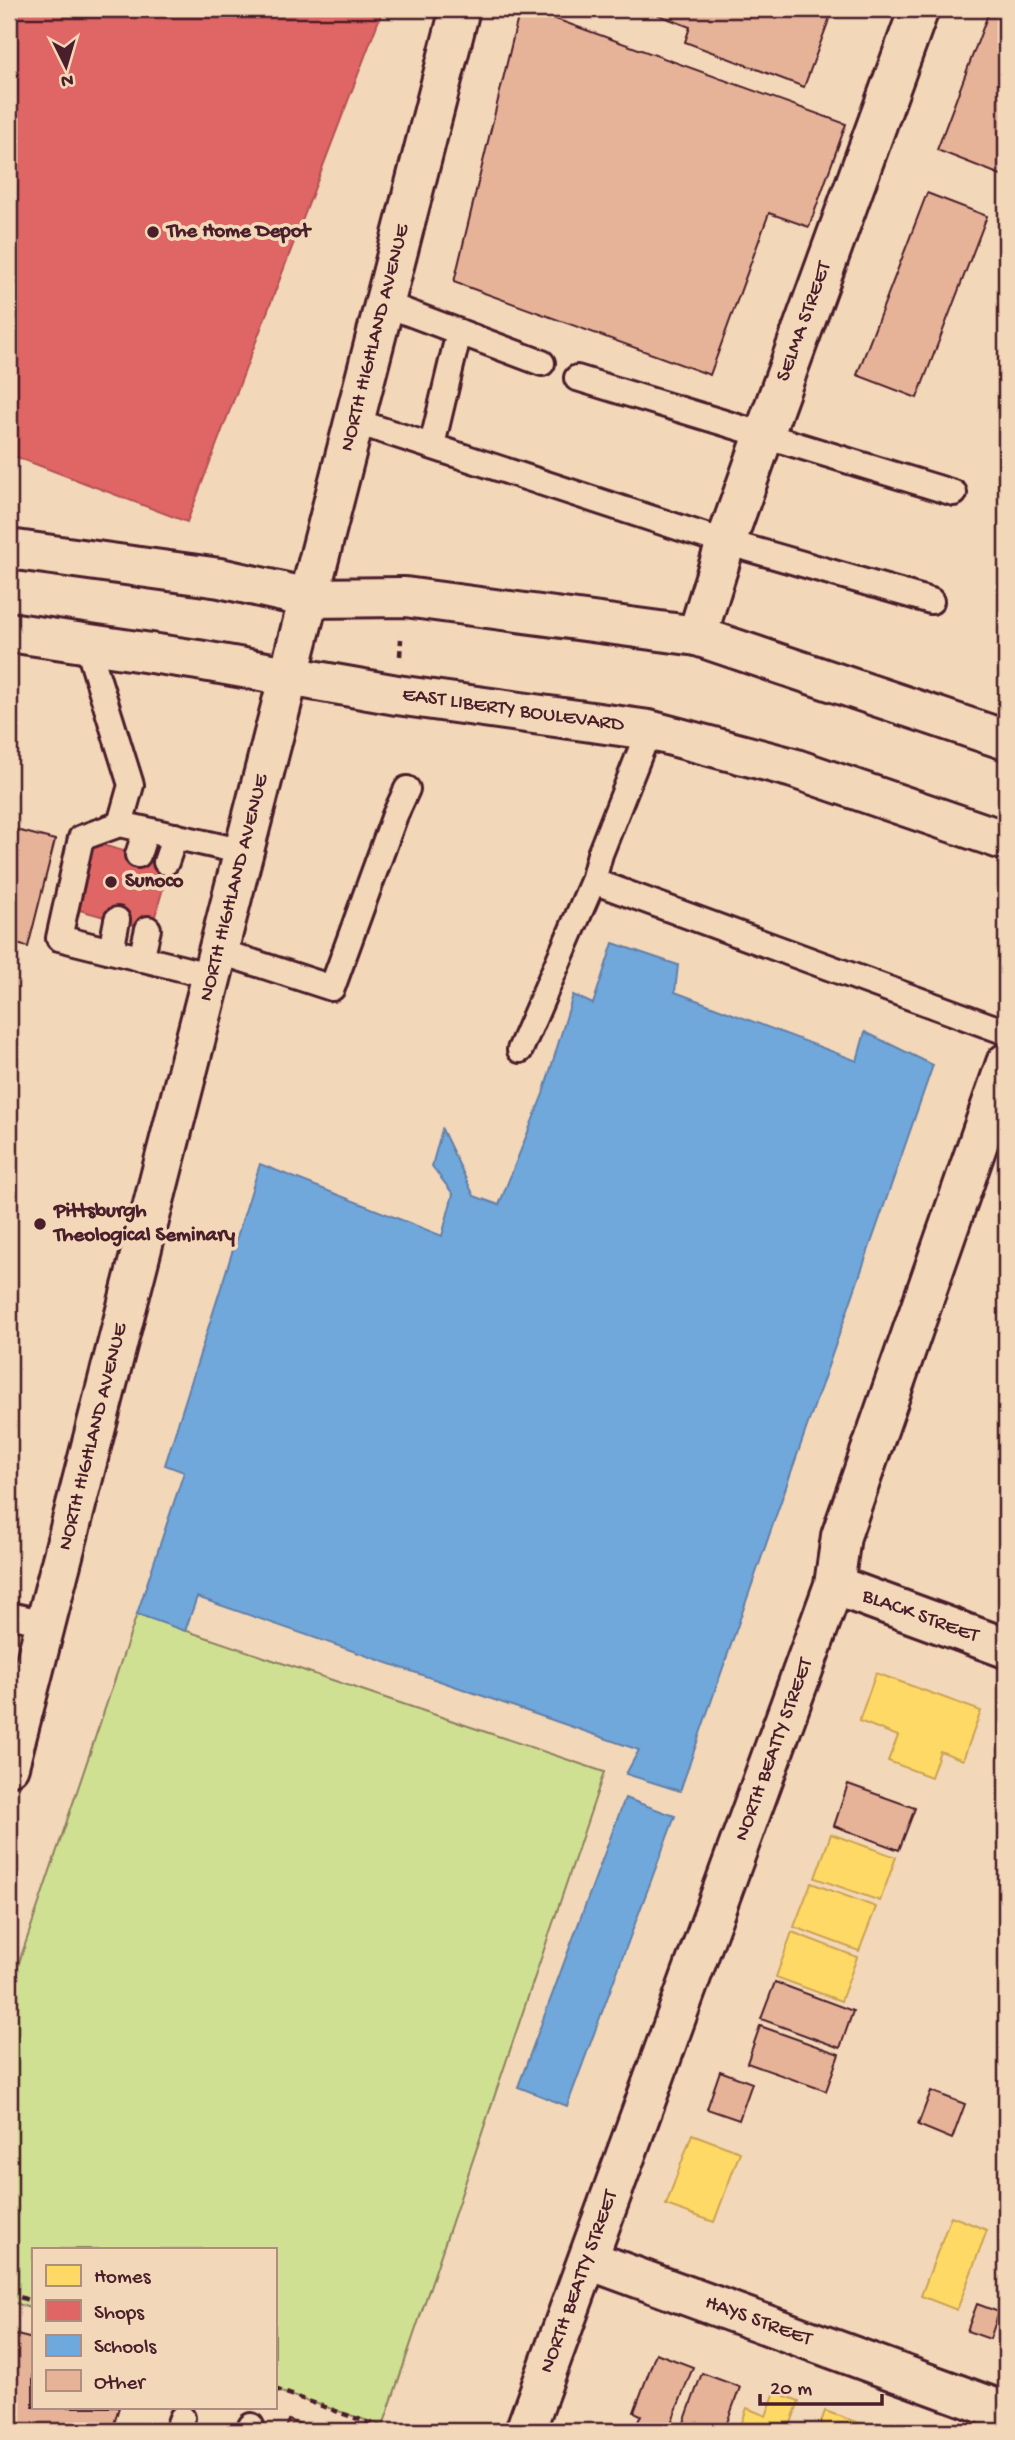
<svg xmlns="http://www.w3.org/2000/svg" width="1015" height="2440" viewBox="0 0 1015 2440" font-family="'Gochi Hand',sans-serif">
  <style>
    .green { fill: #d0e093; stroke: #8d805f; stroke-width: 2 }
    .homes { fill: #ffd966; stroke: #c9a154; stroke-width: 2 }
    .shops { fill: #e06666; stroke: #b35154; stroke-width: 2 }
    .schools { fill: #6fa8dc; stroke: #647fa7; stroke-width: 2 }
    .building { fill: #e6b399; stroke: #4a1f2b; stroke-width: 2 }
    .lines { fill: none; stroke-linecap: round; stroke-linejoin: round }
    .lane-casing { stroke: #4a1f2b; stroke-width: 30 }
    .street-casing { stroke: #4a1f2b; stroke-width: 44 }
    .secondary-casing { stroke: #4a1f2b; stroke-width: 44 }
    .path { stroke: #4a1f2b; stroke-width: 4.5; stroke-dasharray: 7 5; stroke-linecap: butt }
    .lane { stroke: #f3d7b9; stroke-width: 24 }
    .street { stroke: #f3d7b9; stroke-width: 38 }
    .secondary { stroke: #f3d7b9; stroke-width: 38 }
    .poi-dot { fill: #4a1f2b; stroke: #f3d7b9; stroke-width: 2.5 }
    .labels { text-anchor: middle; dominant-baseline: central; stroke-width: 7; stroke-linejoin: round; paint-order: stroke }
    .poi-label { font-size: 21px; font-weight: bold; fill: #4a1f2b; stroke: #f3d7b9; text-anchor: start }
    .street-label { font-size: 21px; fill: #4a1f2b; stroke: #f3d7b9 }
  </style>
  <rect width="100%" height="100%" fill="#f3d7b9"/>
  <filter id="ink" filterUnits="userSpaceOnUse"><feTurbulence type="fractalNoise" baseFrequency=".0143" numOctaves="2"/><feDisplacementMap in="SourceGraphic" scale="14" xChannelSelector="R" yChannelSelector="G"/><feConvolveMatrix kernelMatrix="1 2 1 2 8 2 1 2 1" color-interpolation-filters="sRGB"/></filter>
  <g filter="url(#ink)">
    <polygon class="green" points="137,1614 604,1772 383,2426 275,2390 275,2249 33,2249 33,2309 9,2301 9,1992"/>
    <g class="homes">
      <polygon points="876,1673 981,1711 963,1760 940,1751 931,1777 888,1761 898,1736 859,1721"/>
      <polygon points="831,1834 896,1857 880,1901 815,1878"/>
      <polygon points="811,1883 876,1907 859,1951 794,1927"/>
      <polygon points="792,1932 857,1957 841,2001 776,1977"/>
      <polygon points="692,2134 740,2152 714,2222 666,2205"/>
      <polygon points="951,2216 987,2230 957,2310 921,2296"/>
      <polygon points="775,2392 799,2401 788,2431 739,2431 747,2408 766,2416"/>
      <polygon points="825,2411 867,2426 866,2431 818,2431"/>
    </g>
    <g class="shops">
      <polygon points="9,9 383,9 187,522 9,454"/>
      <polygon points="95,843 170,864 151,930 76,909"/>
    </g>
    <g class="schools">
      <polygon points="613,943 678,965 675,992 857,1061 865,1032 933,1065 680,1791 626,1774 639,1750 197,1597 185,1631 137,1614 184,1472 165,1465 260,1164 442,1236 453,1194 432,1166 442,1129 474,1196 499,1205 543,1094 573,995 593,1004"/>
      <polygon points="625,1798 675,1816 567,2106 518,2087"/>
    </g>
    <g class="building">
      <polygon points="520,9 528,9 846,124 809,227 769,213 710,375 454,282"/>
      <polygon points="643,9 833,9 804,87 685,42 690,27"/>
      <polygon points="990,9 1006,9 1006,177 937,150"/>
      <polygon points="927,193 987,216 917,398 857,375"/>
      <polygon points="9,828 55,840 28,947 9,942"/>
      <polygon points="848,1784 915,1808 899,1850 834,1826"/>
      <polygon points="775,1982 853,2011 840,2048 761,2019"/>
      <polygon points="760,2026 839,2054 826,2091 747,2063"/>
      <polygon points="720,2071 752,2083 739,2120 707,2109"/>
      <polygon points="931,2091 965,2104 952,2139 918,2125"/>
      <polygon points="977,2304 999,2312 990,2339 967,2331"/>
      <polygon points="9,2333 33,2339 33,2407 119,2407 112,2431 32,2431 9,2425"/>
      <polygon points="656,2353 693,2367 668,2431 634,2431 641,2415 634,2412"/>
      <polygon points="702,2373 740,2387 724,2431 681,2431"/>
      <polygon points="289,2420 320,2431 285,2431"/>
    </g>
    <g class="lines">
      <g class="lane-casing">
        <g id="lane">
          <polyline points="385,304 542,363"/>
          <polyline points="577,378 954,493"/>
          <polyline points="354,421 705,536 931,601"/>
          <polyline points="432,445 459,332"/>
          <polyline points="87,644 131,785 120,824 244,852"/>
          <polyline points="120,824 81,838 59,938 212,976"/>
          <polyline points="138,855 146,830"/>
          <polyline points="166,862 175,836"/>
          <polyline points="593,881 1006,1032"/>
          <polyline points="111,951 117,920"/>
          <polyline points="218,951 332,988 395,815 407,789"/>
          <polyline points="141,959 148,929"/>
          <polyline points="520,1050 593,881 600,854 649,730"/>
          <polyline points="9,1615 46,1623"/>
          <polyline points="177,2431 182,2418"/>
          <polyline points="249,2431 251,2426"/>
        </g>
      </g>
      <g class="street-casing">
        <g id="street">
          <polyline points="697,636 726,542 764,435 919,9"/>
          <polyline points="834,1585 1006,1648"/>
          <polyline points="589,2260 1006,2412"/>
          <polyline points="525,2431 834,1585 841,1536 1006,1063"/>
        </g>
      </g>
      <g class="secondary-casing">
        <g id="secondary">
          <polyline points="9,549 220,578 309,598 405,597 697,636 1006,740"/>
          <polyline points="9,632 198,660 397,695 649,730 793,768 1006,841"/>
          <polyline points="9,1766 460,9"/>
        </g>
      </g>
      <g class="path">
        <polyline points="400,656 401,639"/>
        <polyline points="9,2293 33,2302"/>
        <polyline points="275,2389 391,2431"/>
      </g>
      <use href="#lane" class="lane"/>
      <use href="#street" class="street"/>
      <use href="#secondary" class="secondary"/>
    </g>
  </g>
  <g class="poi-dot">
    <circle cx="153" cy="232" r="7"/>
    <circle cx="111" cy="882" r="7"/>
    <circle cx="40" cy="1224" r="7"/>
  </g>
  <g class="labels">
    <g class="poi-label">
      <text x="167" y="232">The Home Depot</text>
      <text x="125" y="882">Sunoco</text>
      <text x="54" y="1212">Pittsburgh<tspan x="54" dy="24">Theological Seminary</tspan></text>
    </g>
    <g class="street-label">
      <text transform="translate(805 322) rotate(-70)">SELMA STREET</text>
      <text transform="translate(376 338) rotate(-76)">NORTH HIGHLAND AVENUE</text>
      <text transform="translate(513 711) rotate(8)">EAST LIBERTY BOULEVARD</text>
      <text transform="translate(235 888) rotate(-76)">NORTH HIGHLAND AVENUE</text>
      <text transform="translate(94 1437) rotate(-76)">NORTH HIGHLAND AVENUE</text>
      <text transform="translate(920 1617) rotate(20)">BLACK STREET</text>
      <text transform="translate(775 1750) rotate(-70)">NORTH BEATTY STREET</text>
      <text transform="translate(580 2282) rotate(-70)">NORTH BEATTY STREET</text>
      <text transform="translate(758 2322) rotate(20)">HAYS STREET</text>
    </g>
  </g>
  <rect width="1015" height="2440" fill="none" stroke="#f3d7b9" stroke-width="35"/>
  <rect x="18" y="18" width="980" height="2405" fill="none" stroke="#4a1f2b" stroke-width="2.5" filter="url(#ink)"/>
  <rect x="32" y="2248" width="245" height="161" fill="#f3d7b9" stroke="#af8d80" stroke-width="2"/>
  <rect x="46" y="2265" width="35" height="21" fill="#ffd966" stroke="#af8d80" stroke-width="2"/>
  <text x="94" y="2282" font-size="21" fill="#4a1f2b">Homes</text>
  <rect x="46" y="2300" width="35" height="21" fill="#e06666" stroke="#af8d80" stroke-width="2"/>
  <text x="94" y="2318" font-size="21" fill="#4a1f2b">Shops</text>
  <rect x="46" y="2335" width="35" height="21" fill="#6fa8dc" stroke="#af8d80" stroke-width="2"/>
  <text x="94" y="2352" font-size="21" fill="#4a1f2b">Schools</text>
  <rect x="46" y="2370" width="35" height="21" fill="#e6b399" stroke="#af8d80" stroke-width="2"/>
  <text x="94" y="2388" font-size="21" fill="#4a1f2b">Other</text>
  <g transform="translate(66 66) rotate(175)" stroke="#f3d7b9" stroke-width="5" paint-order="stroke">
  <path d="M0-5L12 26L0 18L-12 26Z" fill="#4a1f2b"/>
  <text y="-10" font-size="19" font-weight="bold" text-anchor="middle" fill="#4a1f2b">N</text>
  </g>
  <path d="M760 2394v10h122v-10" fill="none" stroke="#4a1f2b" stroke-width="3.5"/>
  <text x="770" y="2394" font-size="21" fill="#4a1f2b" stroke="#f3d7b9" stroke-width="5" paint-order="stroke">20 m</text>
</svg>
